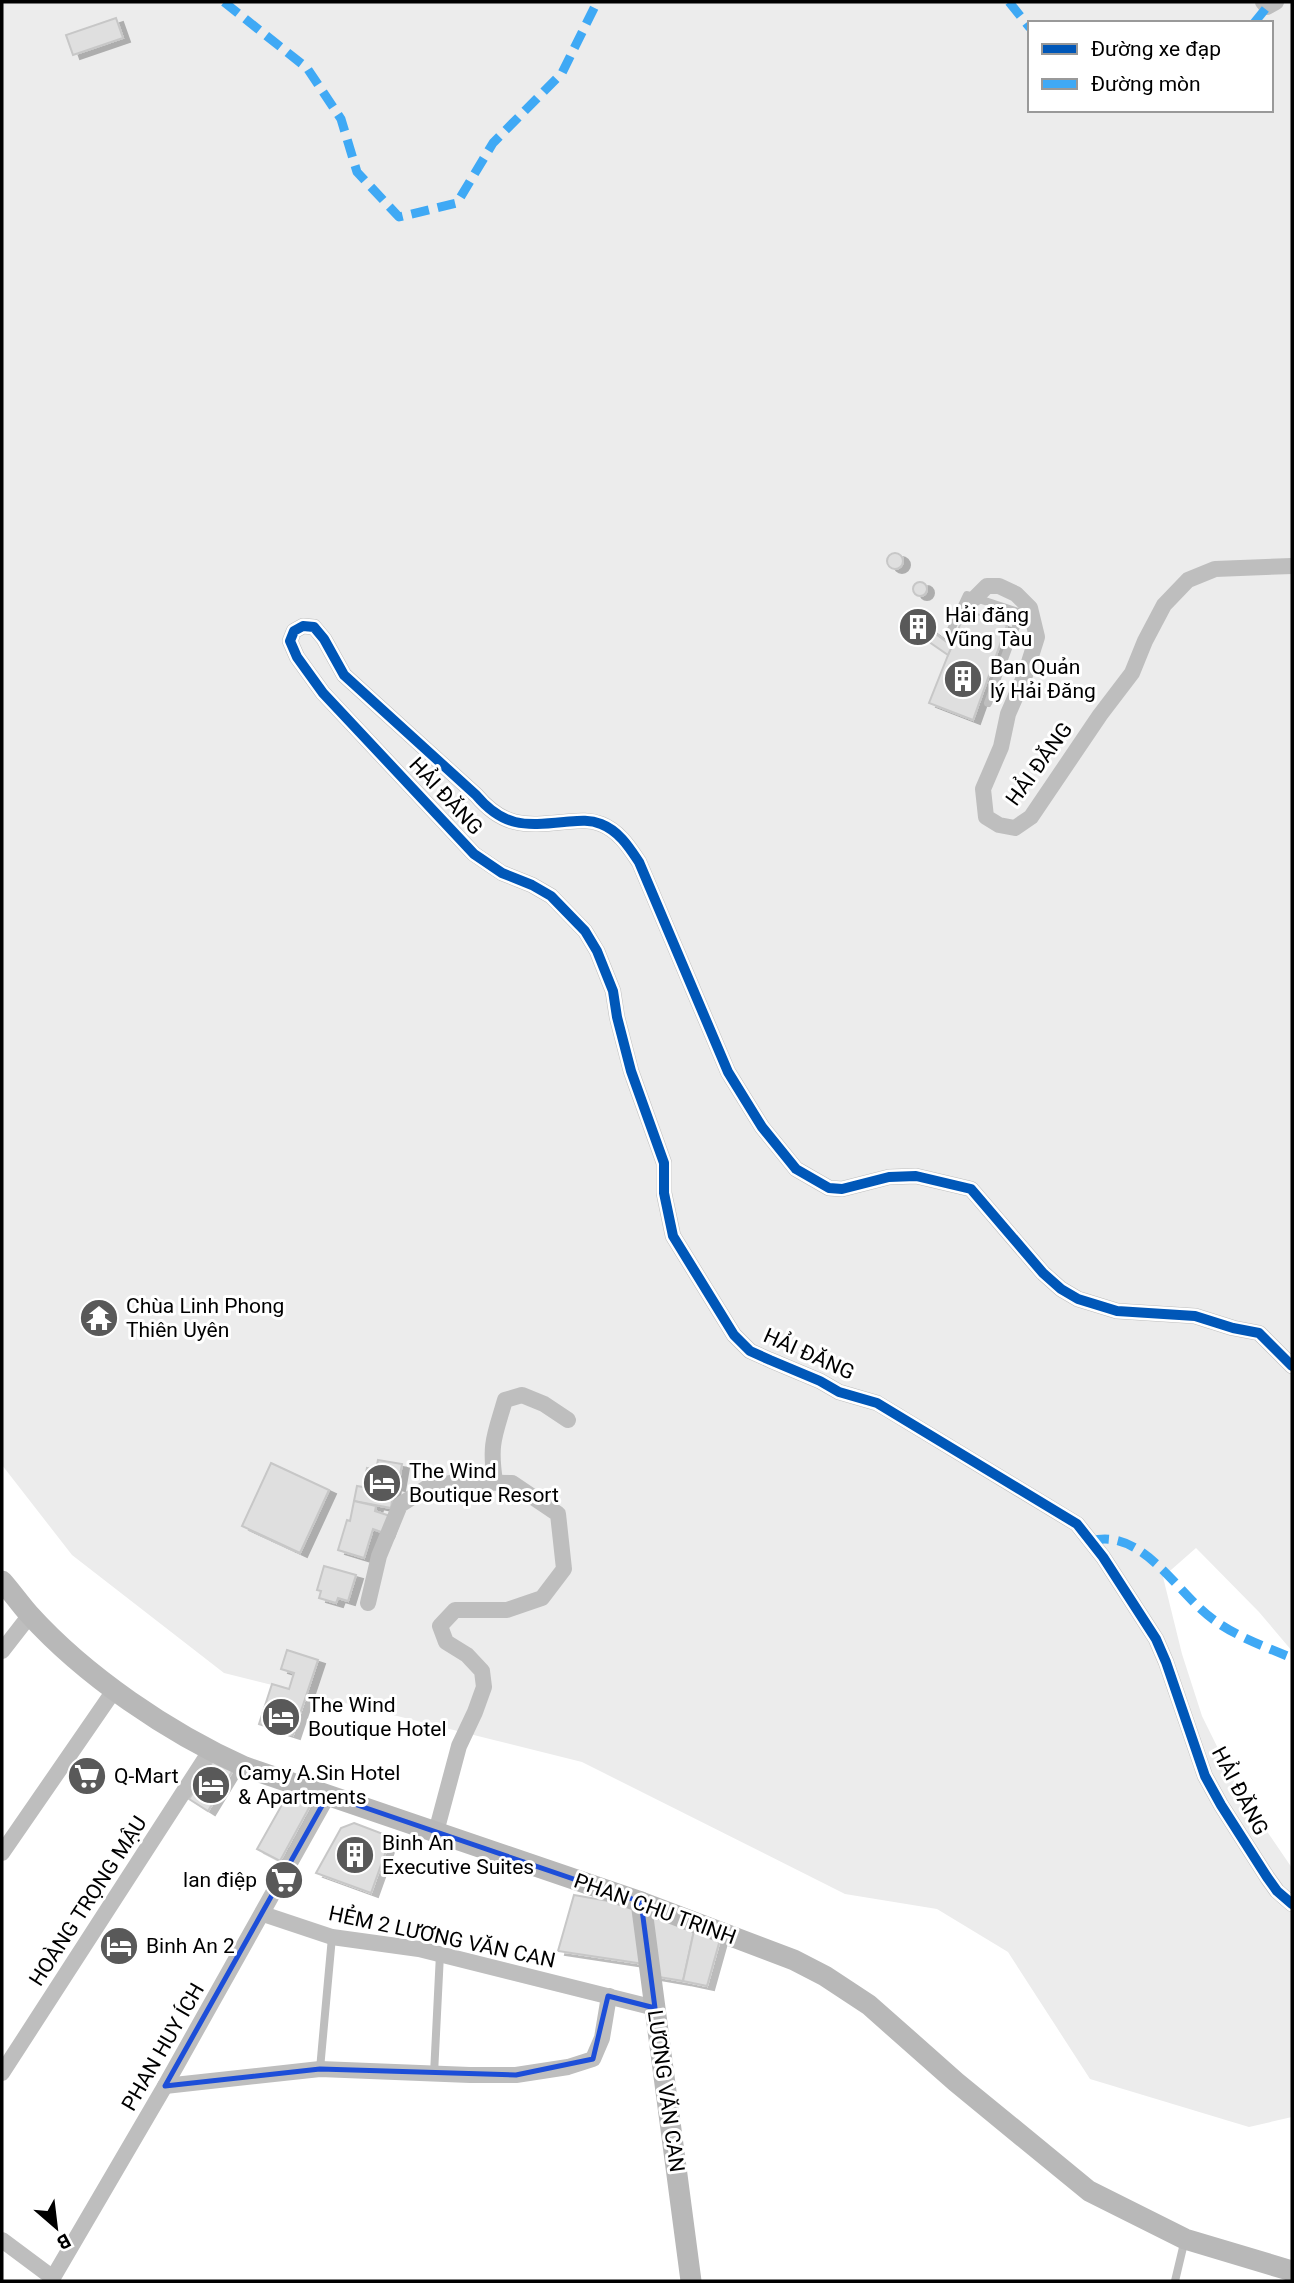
<svg xmlns="http://www.w3.org/2000/svg" width="1294" height="2283" viewBox="0 0 1294 2283" font-family="Roboto,sans-serif">
  <style>
    .green { fill: #ececec; fill-rule: evenodd }
    .building { fill: #dfdfdf; stroke: #c7c7c7; stroke-width: 2; filter: url(#shadow) }
    .lines { fill: none; stroke-linecap: round; stroke-linejoin: round }
    .lane { stroke: #bebebe; stroke-width: 8 }
    .street { stroke: #bebebe; stroke-width: 16 }
    .secondary { stroke: #b8b8b8; stroke-width: 21 }
    .quiet { stroke: #3fa9f5; stroke-width: 9; stroke-dasharray: 18 9; stroke-linecap: butt }
    .cycleway-casing { stroke: #fff; stroke-width: 15 }
    .cycleway { stroke: #0057b8; stroke-width: 10 }
    .marked { fill: none; stroke: #1d4ed8; stroke-width: 5; stroke-linejoin: round }
    .labels { text-anchor: middle; dominant-baseline: central; stroke-width: 6; stroke-linejoin: round; paint-order: stroke }
    .poi-label { font-size: 21px; fill: #000; stroke: #fff; text-anchor: start }
    .street-label { font-size: 21px; fill: #000; stroke: #fff }
  </style>
  <defs>
    <filter id="shadow"><feDropShadow dx="7" dy="4" stdDeviation="0" flood-color="#0004"/></filter>
  </defs>
  <rect width="100%" height="100%" fill="#fff"/>
  <path class="green" d="M2 2H1292V1651L1259 1612 1196 1548 1163 1577 1182 1654 1202 1716 1238 1789 1292 1868V2117L1249 2127 1090 2079 1008 1952 937 1909 845 1894 582 1762 224 1673 72 1555 2 1465ZM1030 23H1271V110H1030Z"/>
  <g class="building">
    <polygon points="116,18 123,38 73,55 66,35"/>
    <circle cx="895" cy="561" r="8"/>
    <circle cx="920" cy="589" r="7"/>
    <polygon points="966,610 1007,625 973,720 929,703"/>
    <circle cx="918" cy="627" r="11"/>
    <polygon points="929,629 952,646 948,655 922,637"/>
    <polygon points="378,1460 402,1464 398,1487 394,1486 391,1508 354,1501 357,1486 363,1487 367,1468 376,1470"/>
    <polygon points="271,1463 329,1490 300,1553 242,1526"/>
    <polygon points="354,1501 376,1506 375,1511 393,1517 387,1534 373,1529 364,1558 338,1550 347,1520 350,1521"/>
    <polygon points="324,1566 356,1575 348,1601 338,1598 336,1603 319,1598 321,1591 317,1590"/>
    <polygon points="287,1650 318,1660 293,1735 259,1724 272,1684 289,1689 294,1673 281,1669"/>
    <polygon points="215,1758 233,1770 208,1811 189,1799"/>
    <polygon points="288,1794 310,1806 280,1861 257,1849"/>
    <polygon points="354,1823 391,1837 371,1893 316,1873 341,1828"/>
    <polygon points="574,1895 637,1906 644,1964 558,1951"/>
    <polygon points="644,1905 695,1926 683,1981 653,1976"/>
    <polygon points="695,1926 721,1936 707,1986 683,1981"/>
  </g>
  <g class="lines">
    <g class="lane">
      <polyline points="949,634 967,595 1021,613 988,703"/>
      <polyline points="320,2069 332,1937"/>
      <polyline points="434,2074 440,1954"/>
      <polyline points="1175,2281 1185,2239"/>
    </g>
    <g class="street">
      <polyline points="1263,2 1267,7 1276,2"/>
      <polyline points="975,598 987,586 999,586 1016,594 1030,608 1037,637 1025,675 1008,714 1001,747 983,789 986,817 999,825 1015,828 1031,817 1100,715 1132,673 1145,641 1164,605 1188,580 1215,569 1292,566"/>
      <path d="M1292 1366 1259 1333 1233 1328 1195 1316 1117 1311 1078 1299 1061 1289 1043 1273 971 1189 916 1176 889 1177 842 1189 829 1188 796 1169 762 1127 728 1072 639 862C629 847 619 831 601 824 588 819 577 821 564 822 524 826 503 827 476 795L344 675 324 639 314 627 303 626 294 631 290 641 297 657 323 693 474 854 502 873 532 885 551 896 585 931 597 951 613 991 617 1017 631 1071 664 1163V1193L673 1236 734 1335 750 1351 770 1360 820 1381 839 1392 877 1403 1077 1524 1103 1557 1156 1639 1166 1662 1205 1776 1221 1805 1267 1877 1277 1891 1292 1904"/>
      <path d="M495 1481C489 1443 495 1435 505 1400L522 1395 544 1404 568 1420"/>
      <polyline points="368,1603 379,1556 400,1505 428,1487 455,1482 512,1483 558,1514 564,1569 542,1598 507,1610 455,1610 440,1626 446,1642 467,1655 482,1671 484,1687 475,1712 459,1746 436,1832"/>
      <polyline points="2,1651 30,1615"/>
      <polyline points="2,1853 115,1689"/>
      <polyline points="263,1914 332,1937 419,1949 655,2008"/>
      <polyline points="2,2073 210,1751"/>
      <polyline points="165,2086 320,2069 470,2075 516,2075 568,2067 593,2059 602,2038 609,1996"/>
      <polyline points="2,2240 53,2278"/>
      <polyline points="51,2281 165,2086 328,1795"/>
    </g>
    <g class="secondary">
      <path d="M2 1581C11 1591 20 1604 29 1614 85 1676 169 1733 245 1767L641 1902 794 1960 825 1976 869 2005 956 2082 1089 2191 1185 2239 1292 2271"/>
      <polyline points="641,1902 691,2281"/>
    </g>
    <g class="quiet">
      <polyline points="224,2 307,68 341,119 357,172 399,217 457,203 493,143 562,73 597,2"/>
      <polyline points="1009,2 1030,28"/>
      <polyline points="1254,23 1267,7"/>
      <path d="M1091 1541C1143 1527 1178 1595 1214 1620 1237 1637 1266 1647 1292 1658"/>
    </g>
    <g class="cycleway-casing">
      <path id="cycleway" d="M1292 1366 1259 1333 1233 1328 1195 1316 1117 1311 1078 1299 1061 1289 1043 1273 971 1189 916 1176 889 1177 842 1189 829 1188 796 1169 762 1127 728 1072 639 862C629 847 619 831 601 824 588 819 577 821 564 822 524 826 503 827 476 795L344 675 324 639 314 627 303 626 294 631 290 641 297 657 323 693 474 854 502 873 532 885 551 896 585 931 597 951 613 991 617 1017 631 1071 664 1163V1193L673 1236 734 1335 750 1351 770 1360 820 1381 839 1392 877 1403 1077 1524 1103 1557 1156 1639 1166 1662 1205 1776 1221 1805 1267 1877 1277 1891 1292 1904"/>
    </g>
    <use href="#cycleway" class="cycleway"/>
  </g>
  <path class="marked" d="M328 1795 641 1902 655 2008 608 1996 593 2059 516 2075 320 2069 165 2086Z"/>
  <defs>
    <g id="building-disc" transform="scale(2.0125)"><circle r="9.5" fill="#595959" stroke="#fff"/><path d="M-4-6H4V6H1V3H-1V6H-4ZM-2.5-4.3h1.7v1.8h-1.7ZM.8-4.3h1.7v1.8H.8ZM-2.5-1h1.7V.8h-1.7ZM.8-1h1.7V.8H.8Z" fill="#fff"/></g>
    <g id="temple-disc" transform="scale(2.0125)"><circle r="9.5" fill="#595959" stroke="#fff"/><path d="M0-6L5-2H3V0L6.5 2.5H4V6H1.5V3h-3V6H-4V2.5H-6.5L-3 0V-2H-5Z" fill="#fff"/></g>
    <g id="hotel-disc" transform="scale(2.0125)"><circle r="9.5" fill="#595959" stroke="#fff"/><path d="M-6-4.5h1.5V1H6V5H4.5V3h-9V5H-6ZM-4 0a1.8 1.8 0 1 1 3.6 0ZM.5 0V-2.5h3Q6-2.5 6 0Z" fill="#fff"/></g>
    <g id="supermarket-disc" transform="scale(2.0125)"><circle r="9.5" fill="#595959" stroke="#fff"/><path d="M-6-5.5h2.5l.6 2H6L4.5 2H-2.5L-4.4-4H-6ZM-1.5 3.2a1.3 1.3 0 1 0 .1 0ZM3 3.2a1.3 1.3 0 1 0 .1 0Z" fill="#fff"/></g>
  </defs>
  <g fill-rule="evenodd">
    <use href="#building-disc" x="918" y="627"/>
    <use href="#building-disc" x="963" y="679"/>
    <use href="#temple-disc" x="99" y="1318"/>
    <use href="#hotel-disc" x="382" y="1483"/>
    <use href="#hotel-disc" x="281" y="1717"/>
    <use href="#supermarket-disc" x="87" y="1776"/>
    <use href="#hotel-disc" x="211" y="1785"/>
    <use href="#building-disc" x="355" y="1855"/>
    <use href="#supermarket-disc" x="284" y="1880"/>
    <use href="#hotel-disc" x="119" y="1946"/>
  </g>
  <g class="labels">
    <g class="poi-label">
      <text x="945" y="615">Hải đăng<tspan x="945" dy="24">Vũng Tàu</tspan></text>
      <text x="990" y="667">Ban Quản<tspan x="990" dy="24">lý Hải Đăng</tspan></text>
      <text x="126" y="1306">Chùa Linh Phong<tspan x="126" dy="24">Thiên Uyên</tspan></text>
      <text x="409" y="1471">The Wind<tspan x="409" dy="24">Boutique Resort</tspan></text>
      <text x="308" y="1705">The Wind<tspan x="308" dy="24">Boutique Hotel</tspan></text>
      <text x="238" y="1773">Camy A.Sin Hotel<tspan x="238" dy="24">&amp; Apartments</tspan></text>
      <text x="114" y="1776">Q-Mart</text>
      <text x="382" y="1843">Binh An<tspan x="382" dy="24">Executive Suites</tspan></text>
      <text x="257" y="1880" text-anchor="end">lan điệp</text>
      <text x="146" y="1946">Binh An 2</text>
    </g>
    <g class="street-label">
      <text transform="translate(1039 764) rotate(-54)">HẢI ĐĂNG</text>
      <text transform="translate(446 796) rotate(47)">HẢI ĐĂNG</text>
      <text transform="translate(809 1354) rotate(24)">HẢI ĐĂNG</text>
      <text transform="translate(1240 1791) rotate(62)">HẢI ĐĂNG</text>
      <text transform="translate(88 1901) rotate(-57)">HOÀNG TRỌNG MẬU</text>
      <text transform="translate(655 1909) rotate(20)">PHAN CHU TRINH</text>
      <text transform="translate(442 1937) rotate(12)">HẺM 2 LƯƠNG VĂN CAN</text>
      <text transform="translate(163 2047) rotate(-60)">PHAN HUY ÍCH</text>
      <text transform="translate(666 2091) rotate(82)">LƯƠNG VĂN CAN</text>
    </g>
  </g>
  <rect width="1294" height="2283" fill="none" stroke="#000000" stroke-width="7"/>
  <rect x="1028" y="21" width="245" height="91" fill="#ffffff" stroke="#999999" stroke-width="2"/>
  <rect x="1042" y="44" width="35" height="10" fill="#0057b8" stroke="#999999" stroke-width="2"/>
  <text x="1091" y="56" font-size="21" fill="#000000">Đường xe đạp</text>
  <rect x="1042" y="79" width="35" height="10" fill="#3fa9f5" stroke="#999999" stroke-width="2"/>
  <text x="1091" y="91" font-size="21" fill="#000000">Đường mòn</text>
  <g transform="translate(56 2227) rotate(152)" stroke="#ffffff" stroke-width="5" paint-order="stroke">
  <path d="M0-5L12 26L0 18L-12 26Z" fill="#000000"/>
  <text y="-10" font-size="19" font-weight="bold" text-anchor="middle" fill="#000000">B</text>
  </g>
</svg>
